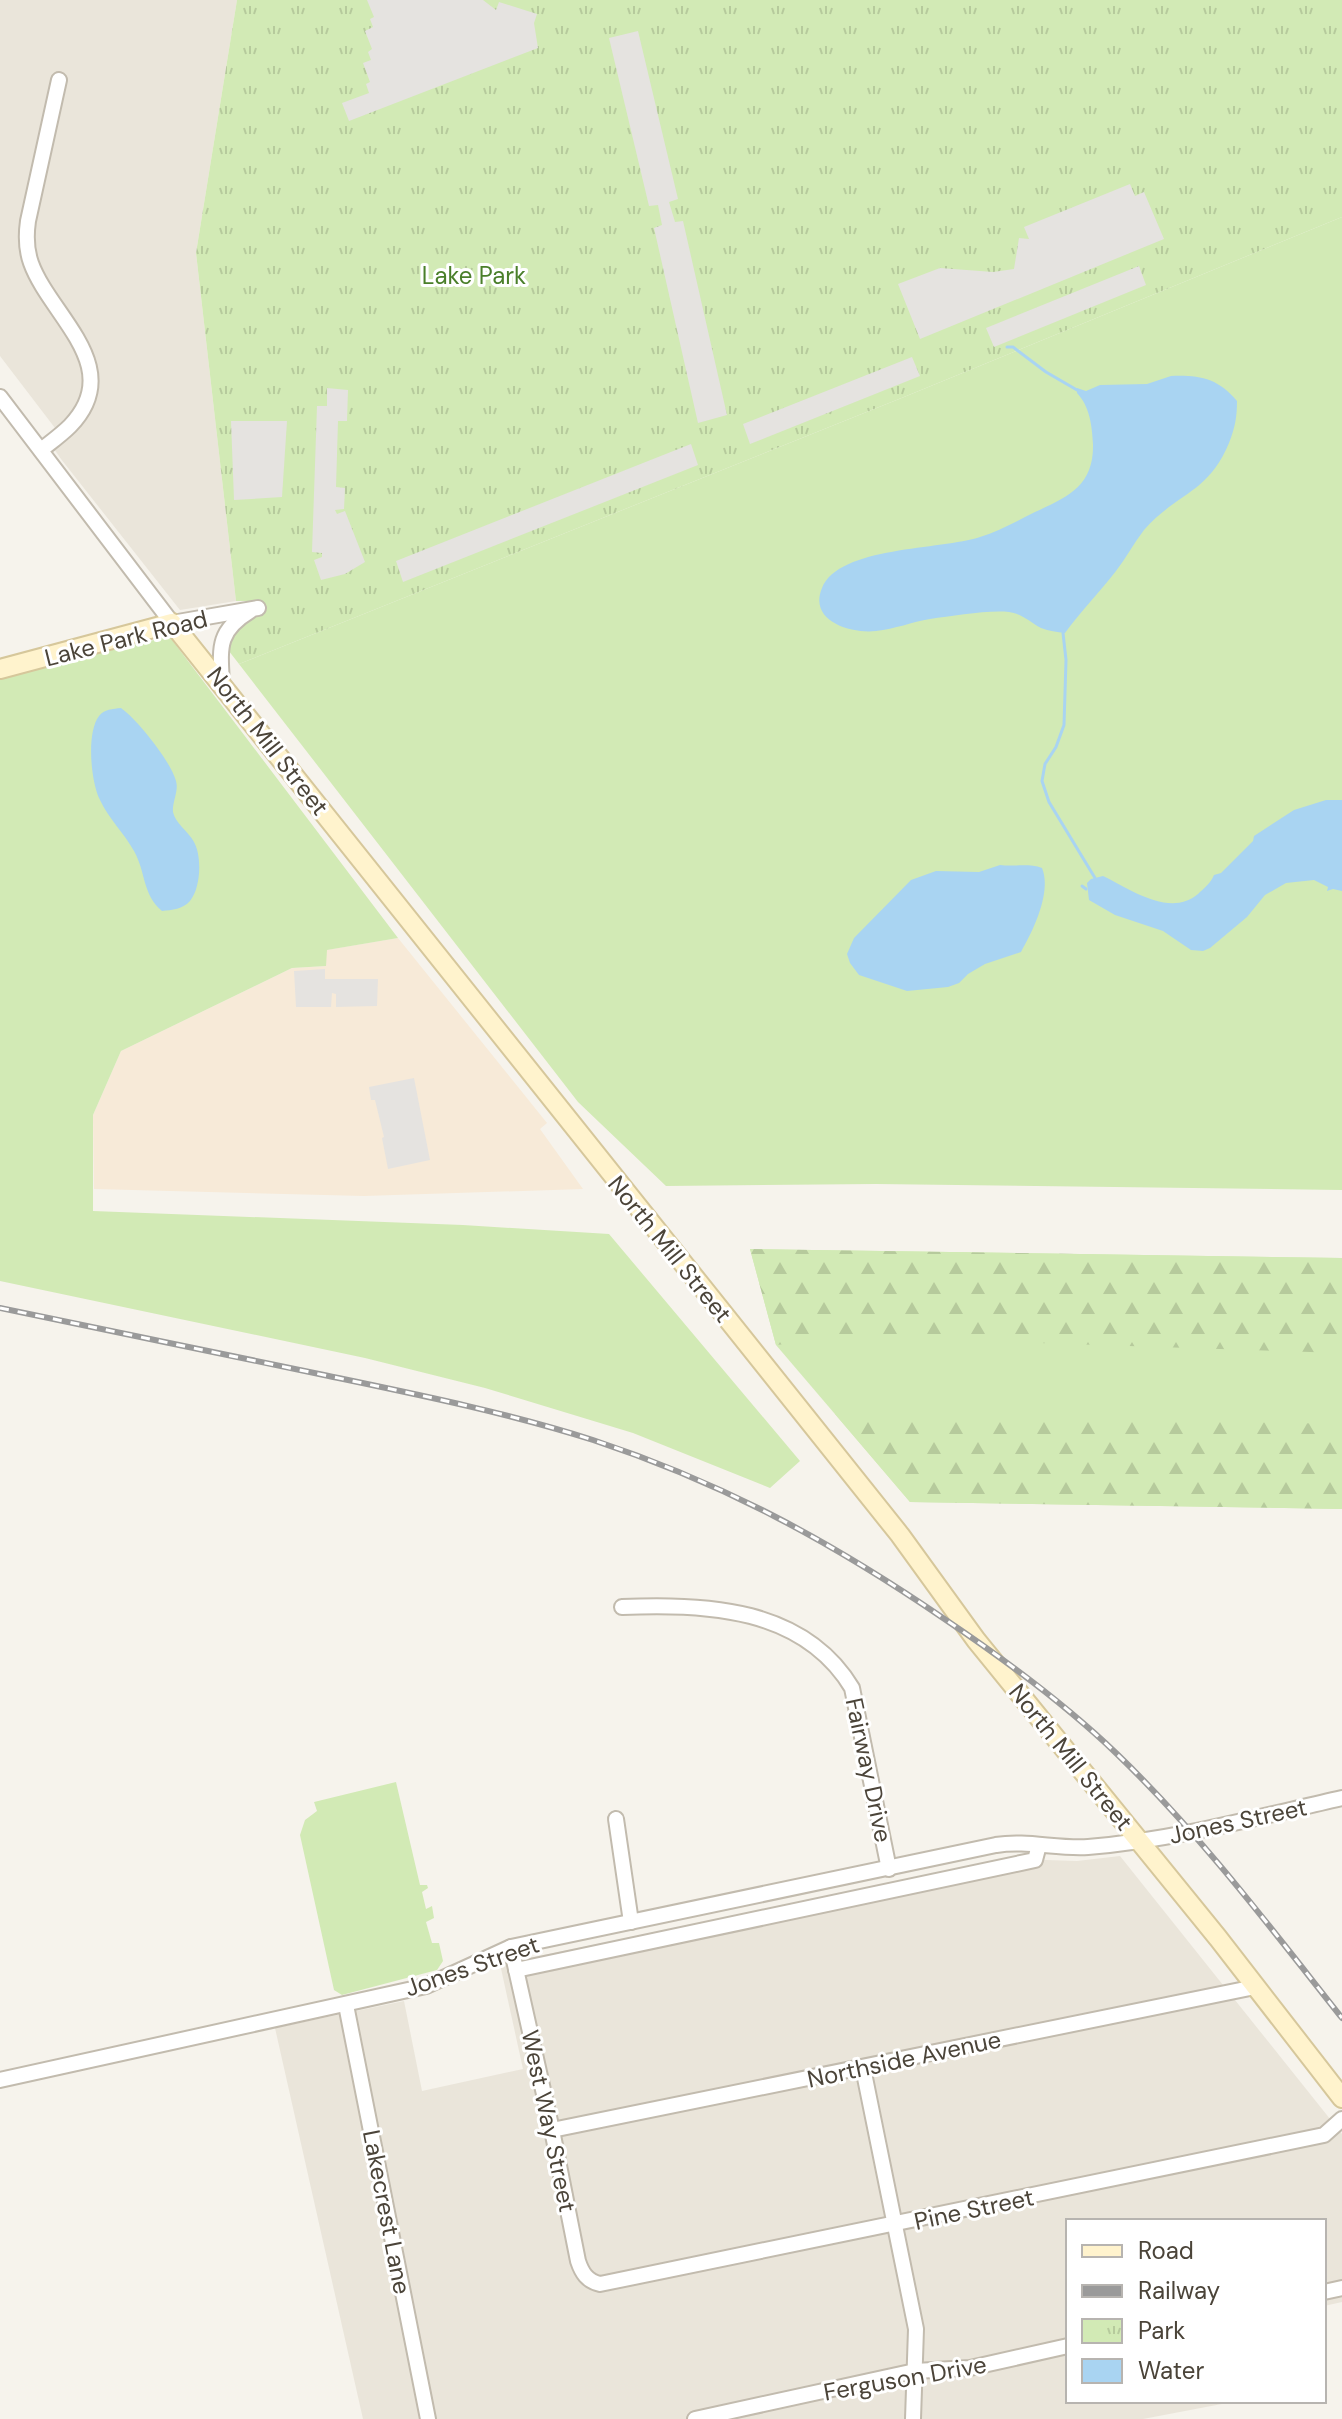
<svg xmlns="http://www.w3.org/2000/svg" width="1342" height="2419" viewBox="0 0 1342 2419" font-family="'DM Sans',sans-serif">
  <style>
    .residential { fill: #eae5da }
    .commercial { fill: #f7ead8 }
    .green { fill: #d2eab5 }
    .forest { fill: url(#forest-firs) }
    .park { fill: url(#park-tufts) }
    .parking { fill: #e5e3e0 }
    .water { fill: #a9d4f2 }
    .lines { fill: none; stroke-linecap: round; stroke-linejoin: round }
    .stream { stroke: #a9d4f2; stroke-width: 3 }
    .street-casing { stroke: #c2bbae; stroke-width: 18 }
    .secondary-casing { stroke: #d6c79b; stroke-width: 22 }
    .street { stroke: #fff; stroke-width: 14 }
    .secondary { stroke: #fff3cd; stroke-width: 18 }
    .rail-casing { stroke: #9a9a9a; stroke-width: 6 }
    .rail { stroke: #fff; stroke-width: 3; stroke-dasharray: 9; stroke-linecap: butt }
    .labels { text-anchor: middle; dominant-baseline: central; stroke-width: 6; stroke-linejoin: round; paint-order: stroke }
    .park-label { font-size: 24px; fill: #4a7f2a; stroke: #fff }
    .street-label { font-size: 24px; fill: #4b4439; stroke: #fff }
  </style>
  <defs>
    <pattern id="forest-firs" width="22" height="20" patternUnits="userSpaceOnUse" patternTransform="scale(2)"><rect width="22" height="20" fill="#d2eab5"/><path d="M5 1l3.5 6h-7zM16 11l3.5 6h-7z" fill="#b6ca9c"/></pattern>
    <pattern id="park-tufts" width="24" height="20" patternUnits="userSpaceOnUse" patternTransform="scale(2)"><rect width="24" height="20" fill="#d2eab5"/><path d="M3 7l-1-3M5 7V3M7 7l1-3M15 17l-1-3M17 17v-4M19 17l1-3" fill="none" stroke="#b6ca9c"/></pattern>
  </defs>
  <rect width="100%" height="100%" fill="#f6f3ec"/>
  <g class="residential">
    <polygon points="0,0 237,0 196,253 236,601 180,610 61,459 45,436 55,428 0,356"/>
    <polygon points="1120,1856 1342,2134 1342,2302 1324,2306 1324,2221 1068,2221 1068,2401 1226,2401 1227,2403 1143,2419 363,2419 275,2028 404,2001 422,2091 523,2069 500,1964 1013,1859 1077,1861"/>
  </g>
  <polygon class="commercial" points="398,938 547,1123 540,1129 583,1189 364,1196 94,1189 93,1115 121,1051 292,968 326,966 326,950"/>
  <g class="green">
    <polygon points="1342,217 1342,1190 876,1184 666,1186 578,1102 239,664 904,397"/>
    <path d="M169 636 398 938 327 950 326 966 292 968 121 1051 93 1115V1211L463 1225 609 1234 800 1461 770 1488 633 1433 485 1388 365 1358 0 1281V676C56 662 113 651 169 636Z"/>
    <polygon points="750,1249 1342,1258 1342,1509 910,1502 776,1345"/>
    <polygon points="396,1782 420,1885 427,1885 428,1888 422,1892 426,1909 432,1906 434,1918 426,1922 432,1943 439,1943 443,1961 437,1970 342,1995 334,1990 300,1835 305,1820 317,1811 314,1802"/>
  </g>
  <g class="forest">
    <polygon points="750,1249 1342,1258 1342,1353 856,1337 776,1345"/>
    <polygon points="835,1414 1342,1424 1342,1509 910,1502"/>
  </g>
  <path class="park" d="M237 0H1342V217L904 397 239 664 225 646C230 631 245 620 259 615L257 601H236L196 253Z"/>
  <g class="parking">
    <polygon points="367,0 483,0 496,10 499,2 537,14 534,23 538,48 349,121 342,103 369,93 366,84 370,82 363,63 371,60 368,52 372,49 365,31 373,27 370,19 374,17"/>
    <polygon points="638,31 678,199 669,202 675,222 683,221 727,415 698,423 654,228 662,225 658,205 649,206 609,38"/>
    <polygon points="1130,184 1135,196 1144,192 1164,239 920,339 898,284 940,268 993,272 1014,269 1019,238 1029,239 1024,227"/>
    <polygon points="1139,266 1146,285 994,347 986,328"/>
    <polygon points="912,357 920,376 750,444 743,424"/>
    <polygon points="327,388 348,390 347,421 338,421 336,487 345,488 344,509 335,510 337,514 345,511 365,562 345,574 321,580 314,560 322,557 322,553 312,552 317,406 327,406"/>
    <polygon points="231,421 287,421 282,497 234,500"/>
    <polygon points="691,444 698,465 403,582 396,561"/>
    <polygon points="325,969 325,979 378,979 377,1006 336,1007 336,994 332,993 331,1007 296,1007 294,971"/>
    <polygon points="414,1078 430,1160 388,1169 382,1138 384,1137 375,1100 371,1100 369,1087"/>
  </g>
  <g class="water">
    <path d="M1171 376C1199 375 1218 378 1237 401 1237 417 1235 428 1229 443 1208 494 1176 493 1144 530 1134 543 1126 558 1116 571 1100 592 1080 612 1065 633 1057 632 1049 631 1041 628 1030 622 1023 614 1009 612 987 610 953 616 930 619 912 622 895 629 876 631 851 634 808 621 822 588 839 546 941 550 980 537 999 531 1017 521 1035 512 1069 497 1094 485 1093 444 1092 426 1090 407 1077 393V388L1086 391 1100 385 1147 384Z"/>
    <path d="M121 708C138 720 171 762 176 781 179 791 172 802 173 812 175 823 189 832 194 842 202 856 201 888 190 901 183 909 172 910 162 911 142 894 146 872 134 851 124 833 109 819 100 800 91 783 86 733 99 716 104 709 113 709 121 708Z"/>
    <path d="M1326 800H1342V891L1333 889 1327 891 1328 887 1314 880 1286 883 1265 895 1247 917 1210 948 1203 951 1191 950 1163 931 1115 915 1089 900 1087 883 1091 879 1103 876C1130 889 1170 918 1198 894 1204 888 1211 883 1214 875L1221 873 1253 841 1254 836 1294 810Z"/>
    <path d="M1000 865C1013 867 1029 863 1042 868 1052 892 1033 931 1021 952L985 964 968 974 959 983 948 987 907 991 859 975 850 963 847 954 854 938 911 880 936 871 979 872Z"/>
  </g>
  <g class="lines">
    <g class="stream">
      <polyline points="1007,347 1013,347 1046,372 1077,390"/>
      <polyline points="1063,633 1066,660 1064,725 1056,747 1045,764 1042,781 1049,802 1095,878"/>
      <polyline points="1082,886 1086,889"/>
    </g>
    <g class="street-casing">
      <g id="street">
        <polyline points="0,397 172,623 258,608"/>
        <path d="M41 450C51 442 61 435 70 426 127 367 50 316 31 263 26 249 26 235 28 221L59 80"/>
        <path d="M222 683C220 648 217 631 250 611"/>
        <path d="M622 1607C706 1603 804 1608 852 1688L889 1869"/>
        <polyline points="616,1819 631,1922"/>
        <path d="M511 1947 552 2130 578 2261C582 2273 587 2281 600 2284L1324 2135 1342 2119"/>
        <polyline points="516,1970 1035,1860 1039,1845"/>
        <polyline points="346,2005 428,2419"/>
        <polyline points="863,2068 916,2329 913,2419"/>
        <path d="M0 2080 426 1986 511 1947 996 1845C1026 1840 1057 1849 1088 1847 1174 1840 1258 1817 1342 1798"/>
        <polyline points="552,2130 1255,1987"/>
        <polyline points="1324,2292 1342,2288"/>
        <polyline points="695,2419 915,2371 970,2368 1068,2346"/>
      </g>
    </g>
    <g class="secondary-casing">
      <polyline id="secondary" points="0,669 172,623 900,1535 976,1640 1218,1938 1342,2098"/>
    </g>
    <use href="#street" class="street"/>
    <use href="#secondary" class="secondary"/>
    <g class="rail-casing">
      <path id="rail" d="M0 1308C108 1330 216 1353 324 1375 415 1394 505 1412 593 1440 723 1483 830 1541 943 1618 1004 1659 1064 1703 1117 1754 1200 1834 1270 1927 1342 2018"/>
    </g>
    <use href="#rail" class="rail"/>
  </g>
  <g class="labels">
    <g class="park-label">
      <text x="474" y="275">Lake Park</text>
    </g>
    <g class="street-label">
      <text transform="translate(126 638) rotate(-14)">Lake Park Road</text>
      <text transform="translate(268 741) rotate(52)">North Mill Street</text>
      <text transform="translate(670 1249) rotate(51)">North Mill Street</text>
      <text transform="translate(1071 1757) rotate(51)">North Mill Street</text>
      <text transform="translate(869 1770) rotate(78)">Fairway Drive</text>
      <text transform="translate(1238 1821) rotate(-12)">Jones Street</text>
      <text transform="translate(472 1966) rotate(-19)">Jones Street</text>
      <text transform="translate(904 2059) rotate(-12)">Northside Avenue</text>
      <text transform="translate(549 2121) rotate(78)">West Way Street</text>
      <text transform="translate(974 2209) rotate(-12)">Pine Street</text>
      <text transform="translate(387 2212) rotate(79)">Lakecrest Lane</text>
      <text transform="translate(905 2378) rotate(-10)">Ferguson Drive</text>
    </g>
  </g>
  <rect x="1066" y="2219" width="260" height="184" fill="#ffffff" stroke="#b7b4b0" stroke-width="2"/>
  <rect x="1082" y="2245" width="40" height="12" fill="#fff3cd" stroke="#b7b4b0" stroke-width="2"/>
  <text x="1138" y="2259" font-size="24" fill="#4b4439">Road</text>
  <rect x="1082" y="2285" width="40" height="12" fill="#9a9a9a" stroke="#b7b4b0" stroke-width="2"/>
  <text x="1138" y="2299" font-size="24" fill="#4b4439">Railway</text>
  <rect x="1082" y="2319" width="40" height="24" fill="url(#park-tufts)" stroke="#b7b4b0" stroke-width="2"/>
  <text x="1138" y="2339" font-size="24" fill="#4b4439">Park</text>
  <rect x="1082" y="2359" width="40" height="24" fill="#a9d4f2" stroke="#b7b4b0" stroke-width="2"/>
  <text x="1138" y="2379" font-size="24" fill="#4b4439">Water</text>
</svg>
